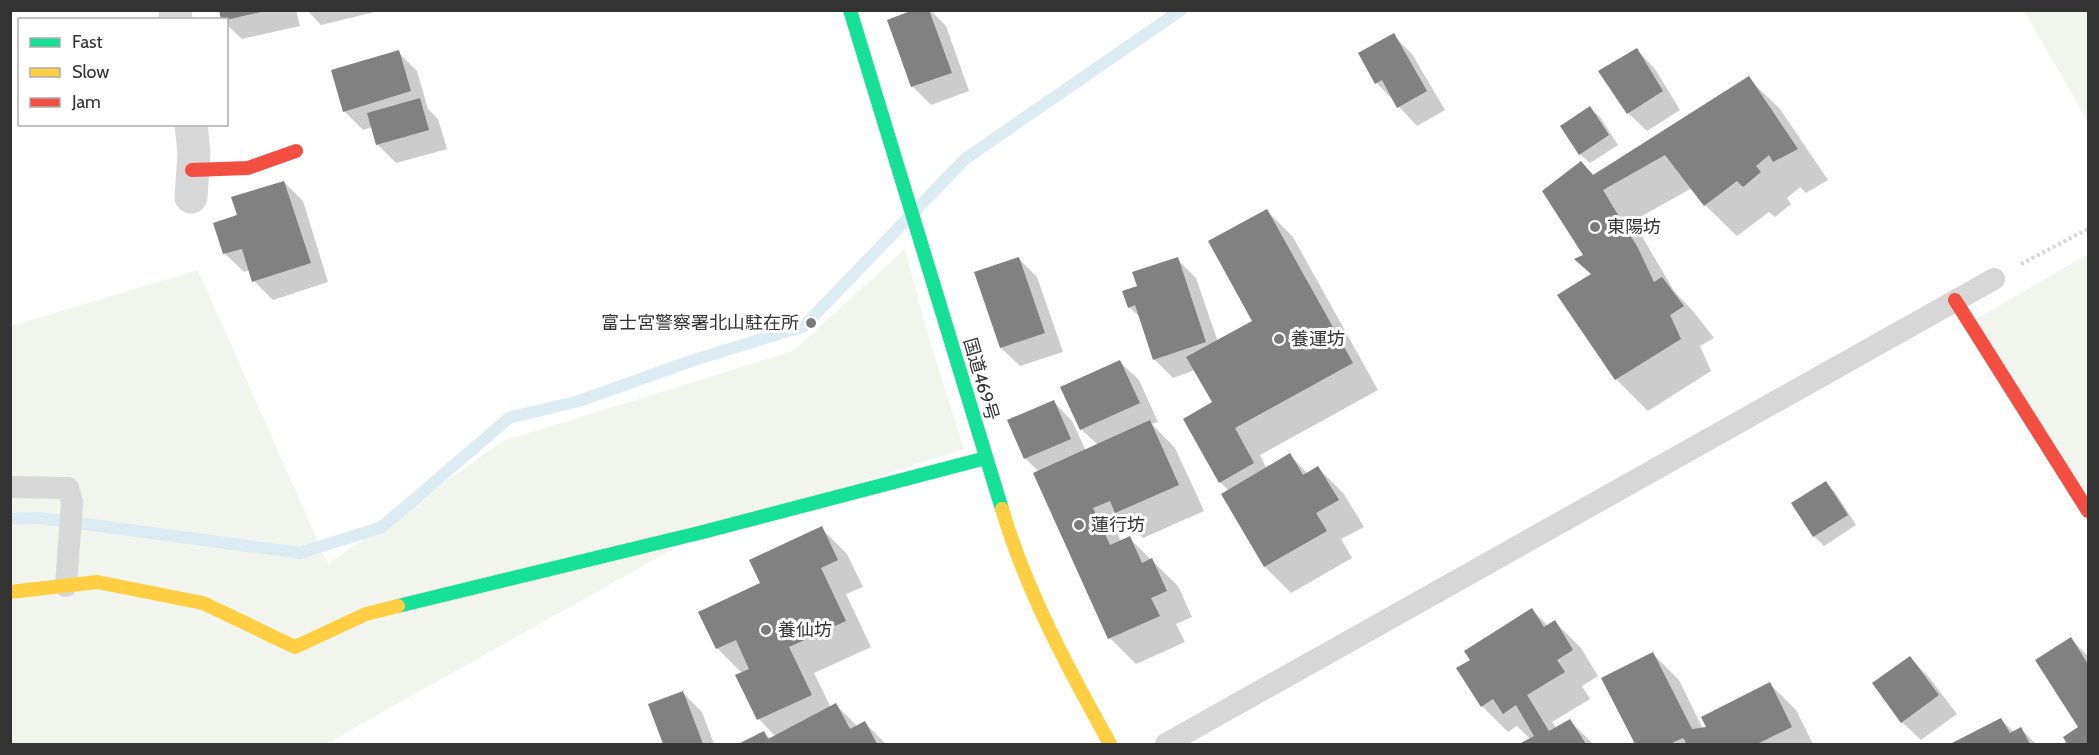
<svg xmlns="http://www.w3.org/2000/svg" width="2099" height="755" viewBox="0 0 2099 755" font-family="Cabin,'Noto Sans JP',sans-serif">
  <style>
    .green { fill: #f1f5ed }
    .shadow { fill: #0003 }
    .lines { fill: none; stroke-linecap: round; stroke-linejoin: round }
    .stream { stroke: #ddebf3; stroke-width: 12 }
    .building { fill: #818181 }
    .path { stroke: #d6d6d6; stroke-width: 4; stroke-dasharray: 3 3; stroke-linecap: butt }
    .lane { stroke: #d7d7d7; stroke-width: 22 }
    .street { stroke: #d7d7d7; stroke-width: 33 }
    .fast { stroke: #16e098; stroke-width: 14 }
    .slow { stroke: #ffcf43; stroke-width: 14 }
    .jam { stroke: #f24e42; stroke-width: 14 }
    .poi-dot { fill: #7a7a7a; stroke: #fff; stroke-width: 2 }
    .labels { text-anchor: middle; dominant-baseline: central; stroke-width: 6; stroke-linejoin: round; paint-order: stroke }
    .poi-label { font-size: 18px; fill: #333; stroke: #fff; text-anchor: start }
    .street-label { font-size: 18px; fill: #333; stroke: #fff }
  </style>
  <rect width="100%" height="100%" fill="#fff"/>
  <g class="green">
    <polygon points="2024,11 2088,11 2088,122"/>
    <polygon points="905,249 927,332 964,449 703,532 326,744 11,744 11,326 198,270 328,564 503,441 793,351"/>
    <polygon points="2088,254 2088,511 1969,323"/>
  </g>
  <g class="shadow">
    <polygon points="221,10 296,10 300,26 242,39 226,24 226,20"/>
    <polygon points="307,10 379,10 379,11 321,25"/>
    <polygon points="917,10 930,10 946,26 969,91 931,105 912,86"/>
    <polygon points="1393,35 1412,54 1445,110 1417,126 1377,83 1360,54"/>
    <polygon points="1637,50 1655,69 1680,110 1647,131 1628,113"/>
    <polygon points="398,52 417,71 428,109 438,119 447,149 396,163 377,144 373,127 363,130 344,111"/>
    <polygon points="1748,78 1780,109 1828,180 1806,193 1800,187 1787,198 1791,204 1775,217 1769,212 1737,236 1705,205 1692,188 1633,221 1674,291 1693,311 1714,338 1700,346 1711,371 1648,411 1616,379 1559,295 1593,275 1585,255 1581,163 1595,176"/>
    <polygon points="1590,108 1600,117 1618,145 1590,163 1580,154"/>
    <polygon points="284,182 303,201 328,282 273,300 254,281 250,270 244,272 225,254 215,224 239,216"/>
    <polygon points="1267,211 1293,237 1378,390 1260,455 1267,469 1290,455 1308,474 1318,468 1344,494 1364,527 1341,539 1352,558 1291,593 1265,567 1223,494 1229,491 1220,482 1214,403 1195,370 1173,378 1154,359 1141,318 1129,307 1139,287 1177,259 1196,278 1218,342 1254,322"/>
    <polygon points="1019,259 1037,277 1063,352 1020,366 1001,348 976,273"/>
    <polygon points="1120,362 1139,380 1158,422 1152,424 1175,448 1204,511 1143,538 1133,528 1118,535 1121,542 1129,538 1178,586 1192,617 1176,624 1185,642 1136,664 1110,638 1039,472 1026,459 1009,421 1054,402 1072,421 1086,451 1098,445 1081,429"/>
    <polygon points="1826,483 1835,492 1856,525 1824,546 1814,536 1793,503"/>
    <polygon points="821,528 847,554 863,587 846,594 871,647 814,673 831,708 836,705 858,727 865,723 886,744 741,744 764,733 771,739 776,737 759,719 738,676 743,674 718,649 700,613 762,584"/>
    <polygon points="1532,610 1548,626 1555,622 1581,648 1598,676 1582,686 1590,699 1552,722 1557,729 1570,721 1593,744 1522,744 1531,740 1517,726 1508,732 1482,706 1472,661"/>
    <polygon points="2071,639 2088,656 2088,744 2069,744 2065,737 2080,728"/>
    <polygon points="1653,654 1679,680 1703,729 1708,728 1770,684 1796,710 1813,744 1636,744 1603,679"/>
    <polygon points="1910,658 1928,676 1957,714 1921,740 1902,722"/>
    <polygon points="683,693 702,712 714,744 664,744 650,705"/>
    <polygon points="2001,720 2014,732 2021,729 2036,744 1954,744"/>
  </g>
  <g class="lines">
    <polyline class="stream" points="10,519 40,518 300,553 382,527 509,418 579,401 691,361 804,326 965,159 1181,10"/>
  </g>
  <g class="building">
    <polygon points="219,10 265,10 265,11 226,20 221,20"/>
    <polygon points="913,10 929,10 952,73 911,87 887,20"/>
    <polygon points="1394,33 1427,91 1397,108 1382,80 1375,84 1358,53"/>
    <polygon points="1637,48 1663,91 1627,114 1598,71"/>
    <polygon points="399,50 411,91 343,112 331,70"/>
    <polygon points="1749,76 1798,149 1773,162 1769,155 1756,166 1761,172 1743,187 1737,181 1704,206 1665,155 1603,190 1638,248 1654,282 1662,277 1684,306 1670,315 1681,339 1615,380 1557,295 1591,274 1574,259 1583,255 1542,191 1581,161 1593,175"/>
    <polygon points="420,98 429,130 376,145 367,113"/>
    <polygon points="1590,106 1609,135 1579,155 1560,126"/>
    <polygon points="284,181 311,263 252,282 242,249 223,254 213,223 237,215 231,197"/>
    <polygon points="1267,209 1353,363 1235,428 1254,463 1219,483 1183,419 1212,402 1186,357 1252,321 1208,241"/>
    <polygon points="1019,257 1045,333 1000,348 974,272"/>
    <polygon points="1178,257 1206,342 1153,360 1135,305 1128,308 1122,291 1137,286 1132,272"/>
    <polygon points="1120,360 1140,403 1080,430 1060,387"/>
    <polygon points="1054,400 1071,439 1024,459 1007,420"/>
    <polygon points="1150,420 1179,485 1115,513 1110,501 1093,508 1110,545 1130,536 1142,563 1152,558 1167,591 1151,598 1160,616 1108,639 1033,473"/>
    <polygon points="1290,453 1303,475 1318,466 1339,500 1316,513 1327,531 1264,567 1221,494"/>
    <polygon points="1826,481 1848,515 1813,537 1791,503"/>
    <polygon points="822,526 838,560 821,568 846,621 789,647 812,695 757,720 735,675 749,669 736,640 716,649 698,612 760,583 749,560"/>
    <polygon points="1532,608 1544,627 1555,620 1573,650 1557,660 1565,672 1527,695 1549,731 1570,719 1586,744 1519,744 1534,736 1516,705 1503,714 1493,699 1481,707 1456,668 1470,660 1464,651"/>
    <polygon points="2071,637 2088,664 2088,744 2067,744 2063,737 2078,727 2035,660"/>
    <polygon points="1653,652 1692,729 1706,727 1701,717 1770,682 1792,727 1757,744 1687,744 1683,738 1670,744 1635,744 1601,678"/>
    <polygon points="1910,656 1939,695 1901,723 1872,683"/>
    <polygon points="683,691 703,744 663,744 648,704"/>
    <polygon points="836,703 850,729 865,721 877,744 738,744 764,731 768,739"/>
    <polygon points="2001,718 2010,733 2021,727 2030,744 1950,744"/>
  </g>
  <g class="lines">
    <polyline class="path" points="2021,264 2088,229"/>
    <g class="lane">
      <polyline points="10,487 68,488 72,502 66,586"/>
      <polyline points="1166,744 1994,279"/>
    </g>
    <g class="street">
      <polyline points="175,10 176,20"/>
      <polyline points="191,197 194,153 191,124"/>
    </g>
    <g class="fast">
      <polyline points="850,10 1002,509"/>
      <polyline points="398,606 703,532 986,458"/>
    </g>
    <g class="slow">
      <path d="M1002 509C1027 593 1068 668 1110 744"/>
      <polyline points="10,592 97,582 203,603 295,647 366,614 398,606"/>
    </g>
    <g class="jam">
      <polyline points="192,170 248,168 296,151"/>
      <polyline points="1955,300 2088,511"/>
    </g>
  </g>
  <g class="poi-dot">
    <circle cx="1595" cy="227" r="6"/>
    <circle cx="811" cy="323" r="6"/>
    <circle cx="1279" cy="339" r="6"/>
    <circle cx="1079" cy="525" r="6"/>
    <circle cx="766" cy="630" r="6"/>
  </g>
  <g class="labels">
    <g class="poi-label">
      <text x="1607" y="227">東陽坊</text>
      <text x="799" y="323" text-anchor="end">富士宮警察署北山駐在所</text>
      <text x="1291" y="339">養運坊</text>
      <text x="1091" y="525">蓮行坊</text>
      <text x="778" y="630">養仙坊</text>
    </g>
    <g class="street-label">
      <text transform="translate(981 379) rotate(74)">国道469号</text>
    </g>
  </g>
  <rect width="2099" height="755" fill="none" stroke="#333333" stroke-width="24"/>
  <rect x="18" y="18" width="210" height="108" fill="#ffffff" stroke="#adadad" stroke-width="1.5"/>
  <rect x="30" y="38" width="30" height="9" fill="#16e098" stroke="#adadad" stroke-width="1.5"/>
  <text x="72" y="48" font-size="18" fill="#333333">Fast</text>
  <rect x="30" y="68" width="30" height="9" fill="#ffcf43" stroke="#adadad" stroke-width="1.5"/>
  <text x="72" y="78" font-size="18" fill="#333333">Slow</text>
  <rect x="30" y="98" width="30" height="9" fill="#f24e42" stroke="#adadad" stroke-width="1.5"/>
  <text x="72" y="108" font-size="18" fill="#333333">Jam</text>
</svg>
